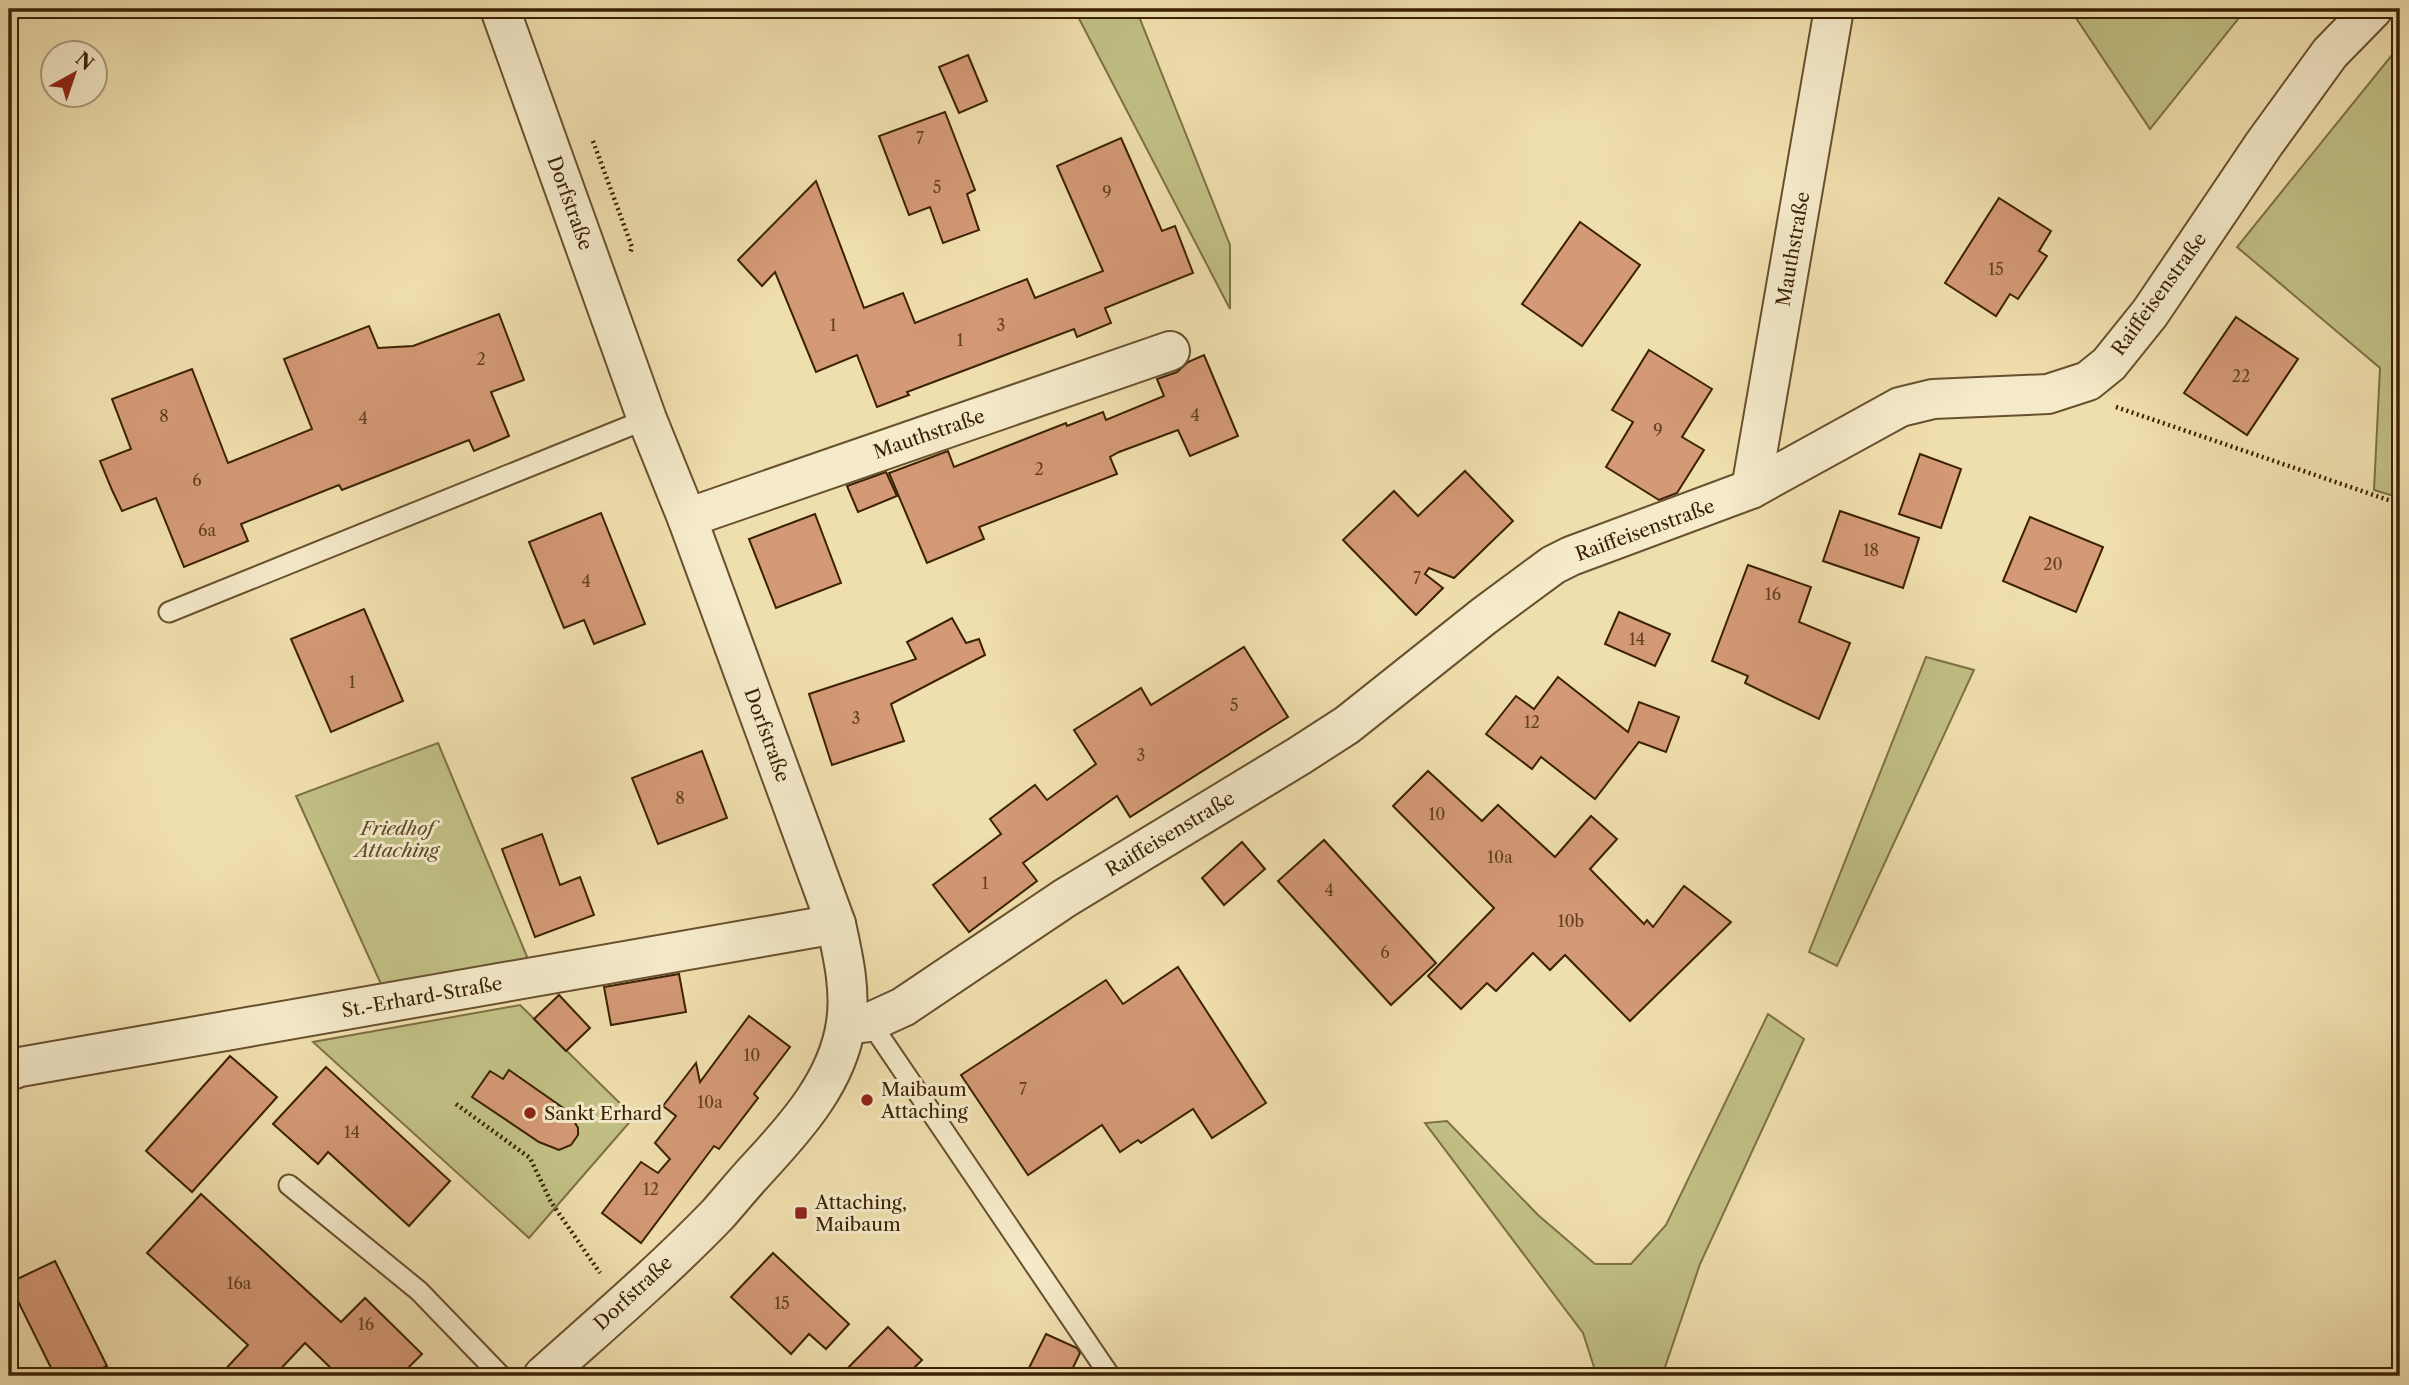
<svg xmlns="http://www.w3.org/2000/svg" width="2409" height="1385" viewBox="0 0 2409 1385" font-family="'Libre Caslon Text',serif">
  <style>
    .green { fill: #c1c085; stroke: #7e7044; stroke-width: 2 }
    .building { fill: #d49976; stroke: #3b2104; stroke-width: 2 }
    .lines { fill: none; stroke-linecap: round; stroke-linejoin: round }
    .service-casing { stroke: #68502e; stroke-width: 23 }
    .minor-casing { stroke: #68502e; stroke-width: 42 }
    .path { stroke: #3b2104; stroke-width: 4.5; stroke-dasharray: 2 3.5; stroke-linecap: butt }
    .service { stroke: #f5eaca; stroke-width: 19 }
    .minor { stroke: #f5eaca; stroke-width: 38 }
    .poi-dot { fill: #8f2418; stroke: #f5eaca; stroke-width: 2.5 }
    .labels { text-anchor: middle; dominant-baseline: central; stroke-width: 6; stroke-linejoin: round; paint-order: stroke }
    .number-label { font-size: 16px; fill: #613f20 }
    .street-label { font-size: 19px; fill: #3b2104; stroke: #f5eaca }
    .park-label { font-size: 19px; font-style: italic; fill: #5c4924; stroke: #f5eaca }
    .poi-label { font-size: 19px; fill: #3b2104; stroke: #f5eaca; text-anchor: start }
  </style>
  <rect width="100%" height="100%" fill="#f0dfae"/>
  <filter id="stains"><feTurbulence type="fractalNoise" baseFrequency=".00286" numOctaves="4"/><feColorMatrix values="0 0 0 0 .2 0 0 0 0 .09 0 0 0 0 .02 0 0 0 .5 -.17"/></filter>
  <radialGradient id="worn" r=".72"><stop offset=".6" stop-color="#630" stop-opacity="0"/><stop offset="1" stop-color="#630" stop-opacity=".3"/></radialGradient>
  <g class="green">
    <polygon points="1074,9 1136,9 1230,245 1230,309"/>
    <polygon points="2070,9 2246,9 2150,129"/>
    <polygon points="2400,45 2400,498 2374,490 2380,368 2237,247"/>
    <polygon points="1926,657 1974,670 1837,966 1809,952"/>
    <polygon points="438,743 533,971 385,993 296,796"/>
    <polygon points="520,1005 634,1117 529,1238 313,1042"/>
    <polygon points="1768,1014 1804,1039 1700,1264 1662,1376 1592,1376 1594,1367 1583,1333 1425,1123 1447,1121 1538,1215 1595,1264 1631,1264 1666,1225"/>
  </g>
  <g class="building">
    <polygon points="968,55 987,101 959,113 939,67"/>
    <polygon points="945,112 975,190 967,194 979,230 943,243 930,207 909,215 879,136"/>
    <polygon points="1121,138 1162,231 1175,226 1193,273 1105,308 1111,323 1077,337 1074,329 907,392 909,395 877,407 857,355 816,372 775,272 762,286 738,260 816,181 864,308 903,293 915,323 1027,279 1035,298 1103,271 1057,166"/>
    <polygon points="1999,198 2051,231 2039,251 2047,256 2018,299 2010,294 1996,316 1945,283"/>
    <polygon points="1580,222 1640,265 1582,346 1522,304"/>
    <polygon points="499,314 524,380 491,392 509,436 474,451 469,440 342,490 339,485 241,524 248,541 184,567 156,498 122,511 112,490 100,461 131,449 112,399 192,369 228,463 312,429 284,359 369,326 378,348 413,346"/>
    <polygon points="2236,317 2298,359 2247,435 2184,393"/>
    <polygon points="1649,350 1712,389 1682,437 1704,450 1677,493 1659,500 1606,467 1633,422 1612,410"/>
    <polygon points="1204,355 1238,436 1190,456 1178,430 1119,452 1110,457 1117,474 979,527 984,539 927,563 889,473 948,451 954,467 1066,423 1067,426 1103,412 1106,420 1164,396 1157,379 1177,372 1188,362"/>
    <polygon points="1920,454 1961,469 1941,528 1899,514"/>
    <polygon points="1465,471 1513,521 1454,578 1429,568 1425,574 1443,588 1416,615 1343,540 1394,491 1418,516"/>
    <polygon points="886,472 897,496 858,512 847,486"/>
    <polygon points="1840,511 1919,538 1903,588 1823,561"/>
    <polygon points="601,513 645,624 594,644 584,620 564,628 529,542"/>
    <polygon points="815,514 841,583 776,608 749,539"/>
    <polygon points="2030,517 2103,547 2076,612 2003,581"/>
    <polygon points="1748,565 1811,587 1799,622 1850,643 1819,719 1745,683 1748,676 1712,661"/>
    <polygon points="364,609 403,701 331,732 291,639"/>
    <polygon points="1619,612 1670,634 1655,666 1605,644"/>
    <polygon points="952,618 966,643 979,639 985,655 891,704 904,741 832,765 809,694 916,659 907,642"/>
    <polygon points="1244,647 1288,717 1130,817 1117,796 1023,863 1037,881 969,932 933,885 1001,834 990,819 1035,785 1047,800 1096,764 1074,730 1141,688 1151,705"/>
    <polygon points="1558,677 1628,732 1639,702 1679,717 1666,752 1639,742 1595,799 1541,757 1532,769 1486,734 1516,696 1534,709"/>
    <polygon points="702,751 727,818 658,844 632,778"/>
    <polygon points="1428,771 1482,821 1498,805 1555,857 1591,816 1617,839 1590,869 1644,924 1647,920 1653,927 1684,886 1731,922 1630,1021 1565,955 1550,970 1533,953 1496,991 1487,983 1461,1009 1428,976 1494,908 1393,806"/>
    <polygon points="542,834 560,885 580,877 594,915 535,937 502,849"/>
    <polygon points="1324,840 1436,963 1391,1005 1278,881"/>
    <polygon points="1242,842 1265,869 1224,905 1202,878"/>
    <polygon points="1178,967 1266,1103 1212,1138 1193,1109 1141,1143 1138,1140 1120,1152 1102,1125 1028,1175 961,1075 1106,980 1123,1004"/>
    <polygon points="679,974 686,1012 611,1025 604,987"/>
    <polygon points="559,995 590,1028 566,1051 534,1019"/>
    <polygon points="749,1016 790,1047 754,1094 758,1098 719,1149 714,1146 641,1243 602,1213 641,1162 658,1173 670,1159 655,1143 676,1116 663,1106 696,1063 700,1082"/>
    <polygon points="230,1056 277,1097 192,1192 146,1151"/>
    <polygon points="326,1067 450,1181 409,1226 328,1152 318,1164 273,1124"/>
    <polygon points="509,1070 569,1112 578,1128 578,1135 571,1145 559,1150 539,1142 472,1097 490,1071 503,1079"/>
    <polygon points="201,1194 341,1322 365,1298 422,1354 400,1376 339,1376 305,1343 274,1376 219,1376 248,1345 147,1253"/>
    <polygon points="773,1253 849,1324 826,1349 809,1334 791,1354 731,1297"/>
    <polygon points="55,1261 107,1366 85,1376 55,1376 9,1283"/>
    <polygon points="888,1327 922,1360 906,1376 840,1376"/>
    <polygon points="1046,1334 1077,1348 1080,1353 1069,1376 1025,1376"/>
  </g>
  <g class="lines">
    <g class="service-casing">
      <g id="service">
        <polyline points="169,612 647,419"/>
        <polyline points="870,1022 1110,1376"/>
        <polyline points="289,1185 419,1291 501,1376"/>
      </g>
    </g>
    <g class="minor-casing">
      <g id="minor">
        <path d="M500 9 647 419 687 518 836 924C843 956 851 990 846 1023 838 1080 797 1126 760 1166 745 1182 732 1198 718 1214 663 1271 602 1323 543 1376"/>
        <polyline points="1751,489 1834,9"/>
        <polyline points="687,518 1170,351"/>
        <polyline points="846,1025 870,1022 903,1007 1065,898 1299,756 1347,725 1484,616 1553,565 1571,556 1751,489 1900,407 1933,399 2048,394 2088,381 2109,364 2150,313 2264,144 2330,53 2373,9"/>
        <polyline points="9,1071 20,1067 836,924"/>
      </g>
    </g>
    <g class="path">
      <polyline points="593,141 632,247 630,254"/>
      <polyline points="2116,407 2400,504"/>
      <polyline points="456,1104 530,1158 551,1202 600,1273"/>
    </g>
    <use href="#service" class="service"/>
    <use href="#minor" class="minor"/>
  </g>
  <g class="poi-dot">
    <circle cx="867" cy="1100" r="7"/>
    <circle cx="530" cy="1113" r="7"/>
    <rect x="794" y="1206" width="14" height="14" rx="3.5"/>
  </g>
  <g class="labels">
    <g class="number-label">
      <text x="920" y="138">7</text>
      <text x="937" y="187">5</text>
      <text x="1107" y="192">9</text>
      <text x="1996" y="269">15</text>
      <text x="833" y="325">1</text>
      <text x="1001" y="325">3</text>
      <text x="960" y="340">1</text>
      <text x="481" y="359">2</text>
      <text x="2241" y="376">22</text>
      <text x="1195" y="415">4</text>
      <text x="164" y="416">8</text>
      <text x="363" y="418">4</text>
      <text x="1658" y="430">9</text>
      <text x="1039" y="469">2</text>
      <text x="197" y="480">6</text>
      <text x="207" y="530">6a</text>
      <text x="1871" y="550">18</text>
      <text x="2053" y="564">20</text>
      <text x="1417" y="578">7</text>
      <text x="586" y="581">4</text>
      <text x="1773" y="594">16</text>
      <text x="1637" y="639">14</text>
      <text x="352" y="682">1</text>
      <text x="1234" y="705">5</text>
      <text x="856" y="718">3</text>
      <text x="1532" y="722">12</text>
      <text x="1141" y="755">3</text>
      <text x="680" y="798">8</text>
      <text x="1437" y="814">10</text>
      <text x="1500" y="857">10a</text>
      <text x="985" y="883">1</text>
      <text x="1329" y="890">4</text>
      <text x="1571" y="921">10b</text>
      <text x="1385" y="952">6</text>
      <text x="752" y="1055">10</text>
      <text x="1023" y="1089">7</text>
      <text x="710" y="1102">10a</text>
      <text x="352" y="1132">14</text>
      <text x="651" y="1189">12</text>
      <text x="239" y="1283">16a</text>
      <text x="782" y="1303">15</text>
      <text x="366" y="1324">16</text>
    </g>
    <g class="street-label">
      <text transform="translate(570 203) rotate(70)">Dorfstraße</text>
      <text transform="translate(1793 249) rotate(-80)">Mauthstraße</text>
      <text transform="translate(2159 294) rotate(-54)">Raiffeisenstraße</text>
      <text transform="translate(929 434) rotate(-19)">Mauthstraße</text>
      <text transform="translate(1645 530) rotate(-20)">Raiffeisenstraße</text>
      <text transform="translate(767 735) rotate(70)">Dorfstraße</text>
      <text transform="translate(1170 834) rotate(-31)">Raiffeisenstraße</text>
      <text transform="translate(422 997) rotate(-10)">St.-Erhard-Straße</text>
      <text transform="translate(633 1293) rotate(-43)">Dorfstraße</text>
    </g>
    <g class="park-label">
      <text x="397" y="828">Friedhof<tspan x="397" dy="22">Attaching</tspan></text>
    </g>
    <g class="poi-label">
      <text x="881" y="1089">Maibaum<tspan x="881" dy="22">Attaching</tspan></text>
      <text x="544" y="1113">Sankt Erhard</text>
      <text x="815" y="1202">Attaching,<tspan x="815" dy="22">Maibaum</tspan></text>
    </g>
  </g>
  <rect width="2409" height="1385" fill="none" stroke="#f0dfae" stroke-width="35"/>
  <rect x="10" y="10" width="2388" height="1364" fill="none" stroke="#3b2104" stroke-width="3.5"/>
  <rect x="18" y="18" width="2374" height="1350" fill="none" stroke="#3b2104" stroke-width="2"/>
  <g transform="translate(74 74) rotate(40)"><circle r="33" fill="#f5eaca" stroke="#ab9a7b" stroke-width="2"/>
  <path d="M0-5L12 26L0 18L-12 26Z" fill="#8f2418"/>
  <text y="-10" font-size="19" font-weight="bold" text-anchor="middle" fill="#3b2104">N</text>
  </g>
  <rect width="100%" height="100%" filter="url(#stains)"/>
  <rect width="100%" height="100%" fill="url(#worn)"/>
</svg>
